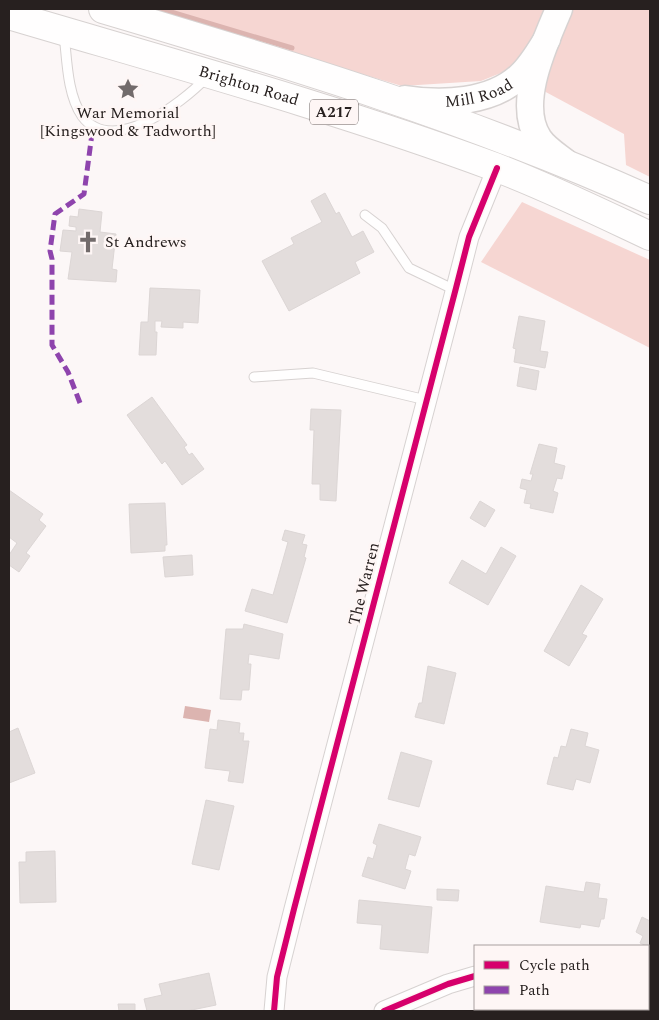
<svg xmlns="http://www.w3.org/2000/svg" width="659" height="1020" viewBox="0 0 659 1020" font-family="Spectral,serif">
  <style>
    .green { fill: #f6d6d2 }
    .water { fill: #dcb4b0 }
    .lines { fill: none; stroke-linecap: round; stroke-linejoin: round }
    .stream { stroke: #dcb4b0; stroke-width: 5 }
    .building { fill: #e3dddc; stroke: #dcd6d5 }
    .lane-casing { stroke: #d7d2d1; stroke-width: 11 }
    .street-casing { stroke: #d7d2d1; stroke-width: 21 }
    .secondary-casing { stroke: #d7d2d1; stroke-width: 29 }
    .highway-casing { stroke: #d7d2d1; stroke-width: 30 }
    .lane { stroke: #fffefe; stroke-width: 9 }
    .street { stroke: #fffefe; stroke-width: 19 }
    .secondary { stroke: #fffefe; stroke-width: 26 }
    .highway { stroke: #fffefe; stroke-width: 28 }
    .quiet { stroke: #8e44ad; stroke-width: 5; stroke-dasharray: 10 5; stroke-linecap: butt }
    .cycleway-casing { stroke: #fef6f5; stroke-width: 9 }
    .cycleway { stroke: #d6006c; stroke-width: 6 }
    .labels { text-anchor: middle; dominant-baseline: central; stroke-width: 5; stroke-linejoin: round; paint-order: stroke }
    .shield { fill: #fef6f5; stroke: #68605f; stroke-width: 1 }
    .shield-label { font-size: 15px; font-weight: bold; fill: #27201f }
    .street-label { font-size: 16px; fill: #27201f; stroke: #fef6f5 }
    .poi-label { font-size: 16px; fill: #27201f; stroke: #fef6f5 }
  </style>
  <rect width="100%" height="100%" fill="#fcf7f7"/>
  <g class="green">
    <polygon points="144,9 556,9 535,59 481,81 402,86"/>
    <polygon points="559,9 650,9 650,177 626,165 624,134 542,90"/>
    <polygon points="522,202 650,260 650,348 481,262"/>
  </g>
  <polygon class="water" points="185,706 211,710 209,722 183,718"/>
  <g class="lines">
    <polyline class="stream" points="161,9 292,48"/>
  </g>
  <g class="building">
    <polygon points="325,193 336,214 339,212 352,237 363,231 374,252 355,262 360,273 289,311 262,261 294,244 291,238 322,222 311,201"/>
    <polygon points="79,209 102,212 100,232 116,234 112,269 117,270 116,282 68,279 72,252 60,251 63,230 76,231 76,227 69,226 70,216 78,217"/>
    <polygon points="150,288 200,290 198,323 183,322 183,328 161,327 162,321 155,321 155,332 157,332 156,355 139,355 141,322 148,322"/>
    <polygon points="519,316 545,321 540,351 548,352 545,368 514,362 516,349 513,348"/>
    <polygon points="520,367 539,371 536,390 517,386"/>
    <polygon points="152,397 187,445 184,447 189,455 192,453 204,469 182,485 165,461 162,464 127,415"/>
    <polygon points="311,409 341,410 336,501 320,500 320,484 312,484 314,430 310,430"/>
    <polygon points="539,444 557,448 554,463 565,466 562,479 557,478 553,491 558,493 553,513 530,508 531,504 524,503 527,490 520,488 522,479 531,481 533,474 530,474"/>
    <polygon points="9,490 43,514 39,520 46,526 26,553 30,556 19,572 9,565 9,555 17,543 9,537"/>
    <polygon points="480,501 495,510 485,527 470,518"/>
    <polygon points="165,503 167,545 165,545 165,551 131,553 129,504"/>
    <polygon points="285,530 305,535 302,544 307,545 304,557 306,558 287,623 245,611 252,589 273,595 288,542 282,540"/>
    <polygon points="501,547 516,556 488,605 449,583 462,560 486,574"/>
    <polygon points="192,555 193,575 165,577 163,557"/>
    <polygon points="581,585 603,599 582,634 587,636 569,666 544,651"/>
    <polygon points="244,624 283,634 279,659 249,654 248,664 251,664 249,690 242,690 241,700 220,699 226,629 243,629"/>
    <polygon points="428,666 456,673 444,724 415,717 419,703 422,703"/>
    <polygon points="218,720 240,723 239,733 244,733 243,741 249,741 243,783 228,781 230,771 205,768 210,729 217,730"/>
    <polygon points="18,728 35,773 9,783 9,732"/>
    <polygon points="571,729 588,733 585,746 599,750 590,783 576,779 573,790 547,784 554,757 558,758 561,746 566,747"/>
    <polygon points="401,752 432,761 419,807 388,799"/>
    <polygon points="206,800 234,806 219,870 192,864"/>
    <polygon points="379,824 421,837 415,856 409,854 405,869 411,871 405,889 362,876 368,857 373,859 377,845 373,843"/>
    <polygon points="55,851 56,902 20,903 19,862 26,862 26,852"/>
    <polygon points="586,882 600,884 598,898 607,899 604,919 601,919 599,927 581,924 580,928 540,922 546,886 584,892"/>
    <polygon points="437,889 459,890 458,901 437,900"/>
    <polygon points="359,900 432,907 428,953 380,949 382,925 357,923"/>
    <polygon points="642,917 650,921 650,957 648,956 649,947 640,943 643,936 636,932"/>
    <polygon points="209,973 216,1005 187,1011 147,1011 144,999 162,995 159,984"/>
    <polygon points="118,1004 135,1004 135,1011 119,1011"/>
  </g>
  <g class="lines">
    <g class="lane-casing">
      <g id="lane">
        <path d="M64 34C67 59 67 94 82 116 112 157 182 103 206 78"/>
        <polyline points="365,215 382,228 409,268 455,290"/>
        <polyline points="254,377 313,373 426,400"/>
      </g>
    </g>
    <g class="street-casing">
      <g id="street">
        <polyline points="622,1009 627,1011"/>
        <polyline points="274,1011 277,977 294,909 456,288 469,237 497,168"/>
        <polyline points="384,1011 448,984 475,976"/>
      </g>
    </g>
    <g class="secondary-casing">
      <g id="secondary">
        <path d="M559 9C545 43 515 104 539 139 545 148 556 155 565 162"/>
        <path id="s1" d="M405 99C442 105 491 103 520 76 531 66 539 52 547 39"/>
      </g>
    </g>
    <g class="highway-casing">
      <g id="highway">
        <path d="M103 9C289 64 473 120 650 200"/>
        <path id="s2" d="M9 15C171 63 336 108 495 167 548 187 599 212 650 236"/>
      </g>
    </g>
    <use href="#lane" class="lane"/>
    <use href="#street" class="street"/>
    <use href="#secondary" class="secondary"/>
    <use href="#highway" class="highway"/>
    <polyline class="quiet" points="80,403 68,372 52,345 52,259 50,251 55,214 84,194 93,126"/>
    <g class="cycleway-casing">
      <g id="cycleway">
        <polyline points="274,1011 277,977 294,909 456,288 469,237 497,168"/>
        <polyline points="384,1011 448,984 475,976"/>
      </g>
    </g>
    <use href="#cycleway" class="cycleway"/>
  </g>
  <defs>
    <g id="sight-bare" transform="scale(1.725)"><path d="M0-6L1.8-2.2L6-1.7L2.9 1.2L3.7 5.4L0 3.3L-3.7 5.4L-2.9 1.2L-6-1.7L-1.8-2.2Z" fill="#726b6b" stroke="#fef6f5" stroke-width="2.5" paint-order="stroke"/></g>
    <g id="church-bare" transform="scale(1.725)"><path d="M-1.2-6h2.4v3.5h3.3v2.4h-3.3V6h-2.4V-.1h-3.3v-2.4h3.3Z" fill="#726b6b" stroke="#fef6f5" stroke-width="2.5" paint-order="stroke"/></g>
  </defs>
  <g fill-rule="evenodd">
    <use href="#sight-bare" x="128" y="89"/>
    <use href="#church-bare" x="88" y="242"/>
  </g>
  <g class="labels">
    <rect class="shield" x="310" y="99.5" width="48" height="25" rx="4"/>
    <g class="shield-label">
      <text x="334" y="112">A217</text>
    </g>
    <g class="street-label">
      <text stroke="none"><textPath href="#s2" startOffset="250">Brighton Road</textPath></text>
      <text stroke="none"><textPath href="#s1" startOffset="75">Mill Road</textPath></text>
      <text transform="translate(364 584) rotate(-76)">The Warren</text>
    </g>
    <g class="poi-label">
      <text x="128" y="113">War Memorial<tspan x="128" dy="18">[Kingswood &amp; Tadworth]</tspan></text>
      <text x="105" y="242" text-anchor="start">St Andrews</text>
    </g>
  </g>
  <rect width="659" height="1020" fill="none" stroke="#27201f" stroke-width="20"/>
  <rect x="474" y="945" width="175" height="65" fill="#fef6f5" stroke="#a8a09f"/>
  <rect x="484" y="961" width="25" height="8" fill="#d6006c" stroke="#a8a09f"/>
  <text x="519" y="970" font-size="15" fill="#27201f">Cycle path</text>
  <rect x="484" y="986" width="25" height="8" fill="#8e44ad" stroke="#a8a09f"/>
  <text x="519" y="995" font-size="15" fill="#27201f">Path</text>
</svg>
